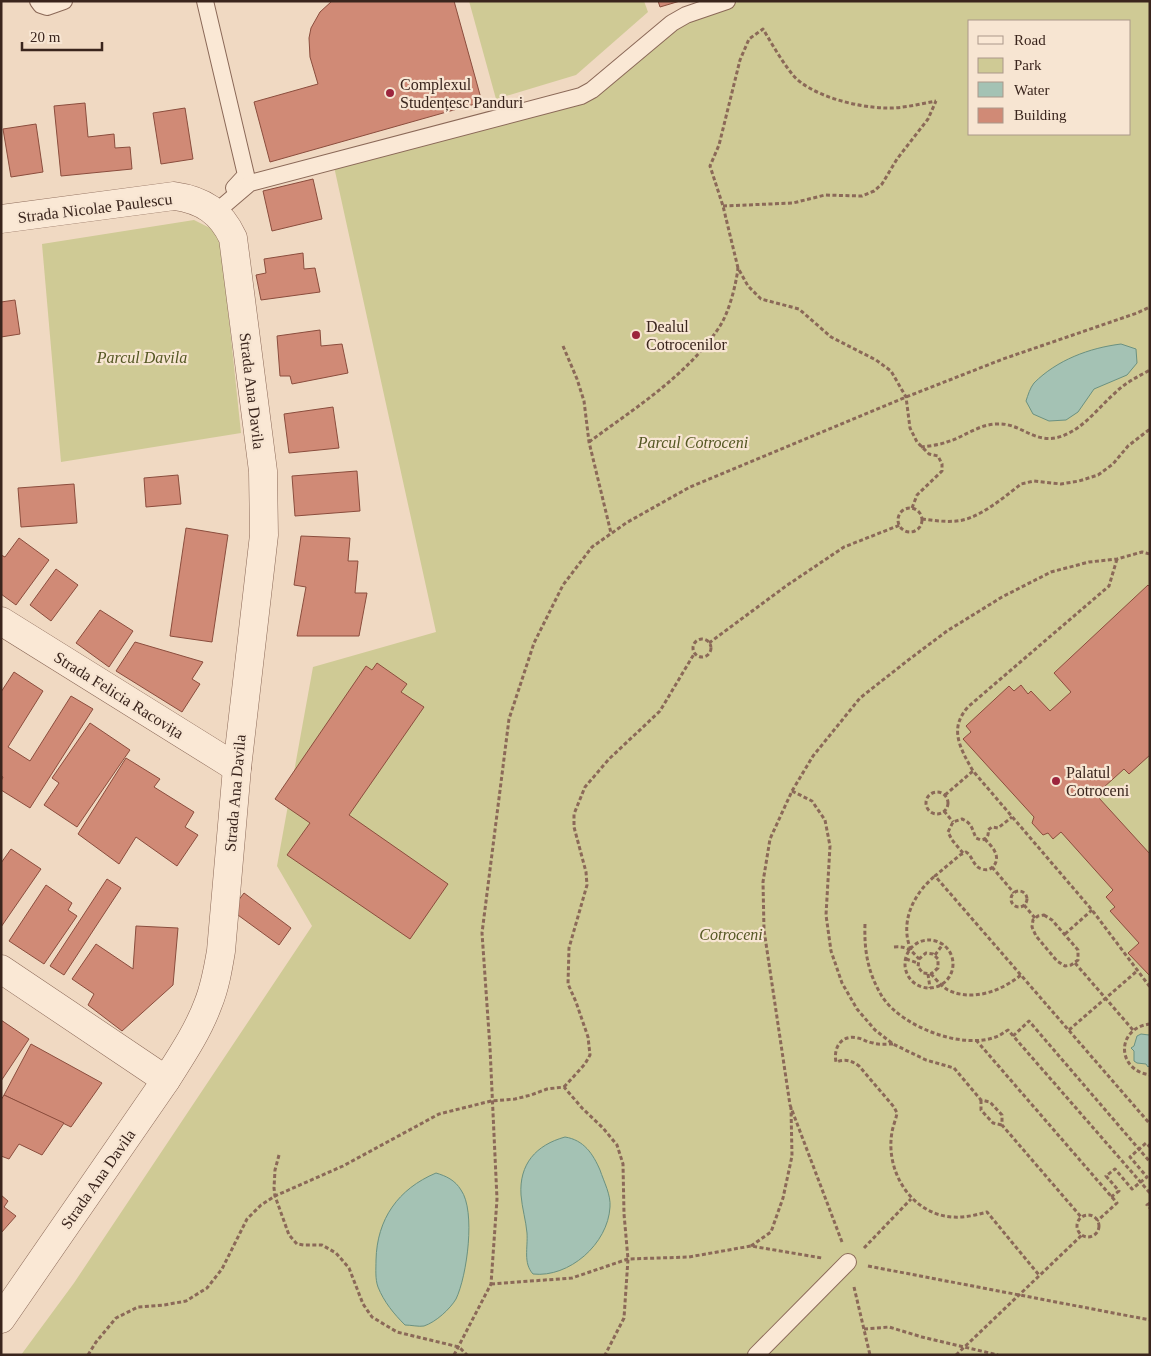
<svg xmlns="http://www.w3.org/2000/svg" width="1151" height="1356" viewBox="0 0 1151 1356" font-family="Georgia,serif">
  <style>
    .green { fill: #cfca95; fill-rule: evenodd }
    .water { fill: #a4c2b4; stroke: #6b9180 }
    .building { fill: #d08a76; stroke: #8b4d3d }
    .lines { fill: none; stroke-linecap: round; stroke-linejoin: round }
    .service-casing { stroke: #8b6958; stroke-width: 18 }
    .minor-casing { stroke: #8b6958; stroke-width: 29 }
    .path { stroke: #8b6958; stroke-width: 3; stroke-dasharray: 4 2.5; stroke-linecap: butt }
    .service { stroke: #fae8d5; stroke-width: 16 }
    .minor { stroke: #fae8d5; stroke-width: 28 }
    .poi-dot { fill: #9c253d; stroke: #f7e5d2; stroke-width: 2 }
    .labels { text-anchor: middle; dominant-baseline: central; stroke-width: 4.5; stroke-linejoin: round; paint-order: stroke }
    .poi-label { font-size: 16px; fill: #3a251d; stroke: #f7e5d2; text-anchor: start }
    .street-label { font-size: 16px; fill: #3a251d; stroke: #f7e5d2 }
    .park-label { font-size: 16px; font-style: italic; fill: #545723; stroke: #f7e5d2 }
  </style>
  <rect width="100%" height="100%" fill="#f0d9c2"/>
  <g class="green">
    <polygon points="469,1 644,1 648,12 576,75 496,99"/>
    <path d="M744 1H1150V1355H21L74 1283 312 926 277 866 313 667 436 632 333 162 577 105 691 11ZM970 21H1130V134H970Z"/>
    <polygon points="194,220 220,233 241,433 61,462 42,244"/>
  </g>
  <g class="water">
    <path d="M1121 344 1136 349 1137 363 1127 375 1094 389 1078 412 1066 420 1049 421 1033 414 1026 401C1028 395 1030 388 1034 383 1057 360 1089 348 1121 344Z"/>
    <polygon points="1150,1033 1150,1065 1148,1067 1146,1064 1137,1063 1134,1061 1134,1051 1131,1048 1134,1046 1137,1036 1141,1034 1149,1035"/>
    <path d="M565 1137C584 1140 593 1154 600 1170 604 1182 611 1195 610 1207 608 1244 569 1278 533 1274 523 1263 528 1248 527 1233 526 1221 522 1208 521 1195 519 1164 536 1145 565 1137Z"/>
    <path d="M436 1173C446 1176 455 1180 461 1190 476 1211 467 1276 456 1299 450 1309 436 1322 424 1326 419 1327 411 1325 405 1325 394 1314 384 1302 378 1287 375 1279 376 1269 376 1260 377 1219 398 1189 436 1173Z"/>
  </g>
  <g class="building">
    <polygon points="332,1 454,1 482,102 270,162 254,102 318,84 310,57 309,38 311,28 320,12"/>
    <polygon points="658,1 680,1 660,7"/>
    <polygon points="85,103 88,137 114,134 115,148 130,147 132,169 61,176 54,106"/>
    <polygon points="185,108 193,159 161,164 153,113"/>
    <polygon points="36,124 43,172 11,177 3,129"/>
    <polygon points="313,179 322,219 272,231 263,191"/>
    <polygon points="303,253 304,269 315,268 320,292 261,300 256,275 266,273 264,259"/>
    <polygon points="15,300 20,334 1,337 1,302"/>
    <polygon points="320,330 321,346 342,344 348,373 292,384 290,376 280,376 277,336"/>
    <polygon points="333,407 339,448 289,453 284,414"/>
    <polygon points="357,471 360,511 295,516 292,476"/>
    <polygon points="178,475 181,504 146,507 144,478"/>
    <polygon points="74,484 77,523 21,527 18,488"/>
    <polygon points="186,528 228,535 212,642 170,636"/>
    <polygon points="301,536 350,538 348,561 358,561 355,593 367,593 359,636 297,636 306,587 294,585"/>
    <polygon points="19,538 49,560 16,605 1,594 1,555 5,557"/>
    <polygon points="56,569 78,585 51,621 30,605"/>
    <polygon points="1148,585 1150,587 1150,755 1129,774 1124,769 1103,788 1106,791 1099,798 1150,854 1150,976 1128,953 1139,943 1110,911 1115,907 1106,897 1113,890 1061,832 1053,839 1048,833 1043,835 1032,823 1034,817 963,739 971,732 966,726 1009,686 1014,691 1021,685 1028,694 1031,691 1050,711 1071,692 1054,673"/>
    <polygon points="100,610 133,631 109,667 76,643"/>
    <polygon points="135,642 203,662 192,679 200,684 182,712 116,671"/>
    <polygon points="377,663 407,684 401,692 424,707 349,815 448,884 410,939 287,855 310,823 275,799 366,666 372,670"/>
    <polygon points="14,672 43,691 8,747 30,761 71,696 93,709 30,808 1,790 1,781 3,777 1,776 1,692"/>
    <polygon points="90,723 130,750 77,827 44,805 59,783 52,778"/>
    <polygon points="126,758 160,779 154,787 194,812 185,827 198,835 177,866 136,837 119,864 78,834"/>
    <polygon points="11,849 41,869 1,927 1,863"/>
    <polygon points="107,879 121,888 64,975 50,966"/>
    <polygon points="46,885 72,903 68,910 77,916 44,964 9,941"/>
    <polygon points="244,893 291,928 279,945 231,910"/>
    <polygon points="136,926 178,928 173,985 122,1031 88,1005 94,994 72,979 96,944 133,969"/>
    <polygon points="1,1020 29,1039 1,1081"/>
    <polygon points="31,1044 102,1083 71,1127 4,1095"/>
    <polygon points="4,1095 64,1123 42,1155 19,1144 9,1159 1,1156 1,1100"/>
    <polygon points="1,1195 8,1201 4,1207 16,1216 1,1233"/>
  </g>
  <g class="lines">
    <g class="service-casing">
      <g id="service">
        <polyline points="38,1 41,5 47,7 64,1"/>
        <polyline points="205,1 246,175 234,188"/>
        <polyline points="216,212 250,183 581,96 592,90 672,23 686,15 727,1"/>
        <polyline points="756,1355 848,1262"/>
      </g>
    </g>
    <g class="minor-casing">
      <g id="minor">
        <path d="M1 219 174 196C203 200 221 212 233 238L263 471 264 535 237 768 221 951C218 969 215 987 208 1004 198 1031 182 1055 166 1080L1 1319"/>
        <polyline points="1,621 237,768"/>
        <polyline points="1,969 166,1080"/>
      </g>
    </g>
    <g class="path">
      <polyline points="723,206 793,203 825,195 862,196 874,191 882,184 897,159 928,119 936,101"/>
      <polyline points="563,346 577,379 584,401 589,442 611,533"/>
      <path d="M589 442C635 408 688 375 720 326 729 312 736 285 738 268"/>
      <path d="M921 447C929 446 939 445 947 442 964 437 979 424 997 424 1023 422 1037 450 1069 433 1087 424 1100 406 1115 393 1125 383 1137 377 1150 370"/>
      <path d="M912 508 917 495 942 471V464L938 456 929 454 917 442 910 428 906 397 891 371 876 360 831 337 799 309 761 299 748 286 738 268 723 206 710 166 719 145 740 60 749 39 763 29C772 44 781 60 792 74 810 96 857 107 884 108 901 109 919 104 936 101"/>
      <circle cx="910" cy="520" r="12"/>
      <path d="M922 519C938 521 957 524 972 517 989 510 1007 495 1021 484L1034 481 1061 484 1079 481 1098 475 1113 464 1128 446 1150 429"/>
      <path d="M1117 559 1109 586 969 706C948 728 960 748 973 771L1092 910 1150 987"/>
      <circle cx="702" cy="648" r="9"/>
      <polyline points="709,643 786,586 844,547 900,525"/>
      <polyline points="792,791 812,801 825,820 830,846 826,915 831,951 842,983 857,1009 875,1030 893,1044 926,1060 954,1068 981,1100 990,1102 1002,1115 1002,1125 1082,1218"/>
      <circle cx="937" cy="803" r="11"/>
      <polyline points="945,795 973,771"/>
      <polyline points="944,811 953,822"/>
      <path d="M985 839C988 843 993 847 995 852 1000 861 992 873 982 869 973 867 973 856 966 852L960 855 935 876 1150 1124"/>
      <path d="M963 853 952 840 948 832 953 822 962 819C972 823 972 829 976 838L981 840C987 839 989 836 988 830L992 827 998 828 1012 817"/>
      <polyline points="992,867 1014,893"/>
      <circle cx="1019" cy="899" r="8"/>
      <polyline points="1024,905 1035,918"/>
      <polygon points="1044,915 1052,920 1078,950 1078,960 1071,965 1065,966 1057,961 1036,936 1032,927 1033,920 1038,916"/>
      <path d="M865 924C864 951 868 974 883 998 903 1027 964 1051 998 1036 1001 1035 1004 1032 1008 1030L1150 1193"/>
      <polyline points="1065,934 1092,910"/>
      <circle cx="929" cy="964" r="24"/>
      <path d="M894 947C907 946 911 950 919 959L918 967 923 973 931 974 938 968V959L933 954 926 953 919 959"/>
      <path d="M911 950C899 922 914 893 935 876"/>
      <polyline points="935,955 943,944"/>
      <polyline points="906,959 918,963"/>
      <polyline points="1075,963 1133,1030"/>
      <polyline points="928,974 930,988"/>
      <path d="M931 974C936 979 942 987 948 990 973 1002 1001 991 1021 975"/>
      <path d="M1150 1024C1116 1028 1116 1070 1150 1075"/>
      <polyline points="1069,1030 1137,971"/>
      <polyline points="1013,1036 1029,1021 1150,1162"/>
      <polyline points="976,1040 1117,1203 1097,1221"/>
      <path d="M893 1044C886 1044 879 1045 873 1043 867 1042 863 1039 858 1038 842 1034 833 1047 836 1062 845 1059 851 1060 859 1066L894 1107 897 1113C896 1119 893 1126 892 1132 885 1171 911 1214 952 1217 964 1218 976 1215 987 1212L1039 1275"/>
      <polyline points="564,1087 585,1064 590,1055 588,1037 576,1002 568,984 569,948 587,885 586,872 574,827 574,814 585,787 609,759 660,711 694,654"/>
      <polyline points="981,1100 981,1110 993,1123 1002,1125"/>
      <polyline points="279,1155 275,1170 274,1188 275,1196 289,1235 297,1244 304,1245 322,1245 336,1253 349,1268 363,1304 372,1317 397,1332 459,1347 467,1355"/>
      <polyline points="1111,1197 1119,1191 1106,1176 1115,1169 1132,1189 1147,1177 1130,1157 1146,1143 1150,1147"/>
      <polyline points="1150,1203 1147,1205 1150,1208"/>
      <circle cx="1088" cy="1226" r="11"/>
      <polyline points="842,1242 790,1105 764,930 763,882 770,839 792,791 813,756 860,698 907,661 947,631 1002,597 1051,572 1089,562 1117,559 1142,552 1150,554"/>
      <polyline points="751,1246 771,1232 783,1198 792,1156 791,1108"/>
      <polyline points="864,1248 911,1199"/>
      <polyline points="868,1266 1150,1320"/>
      <polyline points="491,1284 572,1278 628,1259 689,1257 751,1246 822,1258"/>
      <polyline points="854,1287 870,1355"/>
      <polyline points="864,1329 889,1327 922,1337 998,1355"/>
      <polyline points="88,1355 96,1342 116,1318 138,1307 164,1305 186,1301 207,1288 222,1269 247,1219 261,1205 275,1196 343,1166 439,1114 491,1101 515,1099 531,1095 547,1089 564,1087 582,1108 603,1128 617,1145 623,1164 624,1214 628,1259 624,1318 605,1355"/>
      <polyline points="454,1355 491,1284 497,1199 490,1048 482,933 509,719 534,643 563,585 592,547 626,523 690,487 906,397 1003,359 1137,313 1150,307"/>
      <polyline points="956,1355 1082,1235"/>
    </g>
    <use href="#service" class="service"/>
    <use href="#minor" class="minor"/>
  </g>
  <g class="poi-dot">
    <circle cx="390" cy="93" r="5"/>
    <circle cx="636" cy="335" r="5"/>
    <circle cx="1056" cy="781" r="5"/>
  </g>
  <g class="labels">
    <g class="poi-label">
      <text x="400" y="84">Complexul<tspan x="400" dy="18">Studențesc Panduri</tspan></text>
      <text x="646" y="326">Dealul<tspan x="646" dy="18">Cotrocenilor</tspan></text>
      <text x="1066" y="772">Palatul<tspan x="1066" dy="18">Cotroceni</tspan></text>
    </g>
    <g class="street-label">
      <text transform="translate(95 208) rotate(-7)">Strada Nicolae Paulescu</text>
      <text transform="translate(252 391) rotate(83)">Strada Ana Davila</text>
      <text transform="translate(119 695) rotate(32)">Strada Felicia Racovița</text>
      <text transform="translate(235 793) rotate(-85)">Strada Ana Davila</text>
      <text transform="translate(98 1179) rotate(-55)">Strada Ana Davila</text>
    </g>
    <g class="park-label">
      <text x="142" y="357">Parcul Davila</text>
      <text x="693" y="442">Parcul Cotroceni</text>
      <text x="731" y="934">Cotroceni</text>
    </g>
  </g>
  <rect width="1151" height="1356" fill="none" stroke="#3a251d" stroke-width="5"/>
  <rect x="968" y="20" width="162" height="115" fill="#f7e5d2" stroke="#ab988a"/>
  <rect x="978" y="36" width="25" height="8" fill="#fae8d5" stroke="#ab988a"/>
  <text x="1014" y="45" font-size="15" fill="#3a251d">Road</text>
  <rect x="978" y="58" width="25" height="15" fill="#cfca95" stroke="#ab988a"/>
  <text x="1014" y="70" font-size="15" fill="#3a251d">Park</text>
  <rect x="978" y="82" width="25" height="15" fill="#a4c2b4" stroke="#ab988a"/>
  <text x="1014" y="95" font-size="15" fill="#3a251d">Water</text>
  <rect x="978" y="108" width="25" height="15" fill="#d08a76" stroke="#ab988a"/>
  <text x="1014" y="120" font-size="15" fill="#3a251d">Building</text>
  <path d="M22 42v8h80v-8" fill="none" stroke="#3a251d" stroke-width="2.5"/>
  <text x="30" y="42" font-size="15" fill="#3a251d" stroke="#f7e5d2" stroke-width="4" paint-order="stroke">20 m</text>
</svg>
